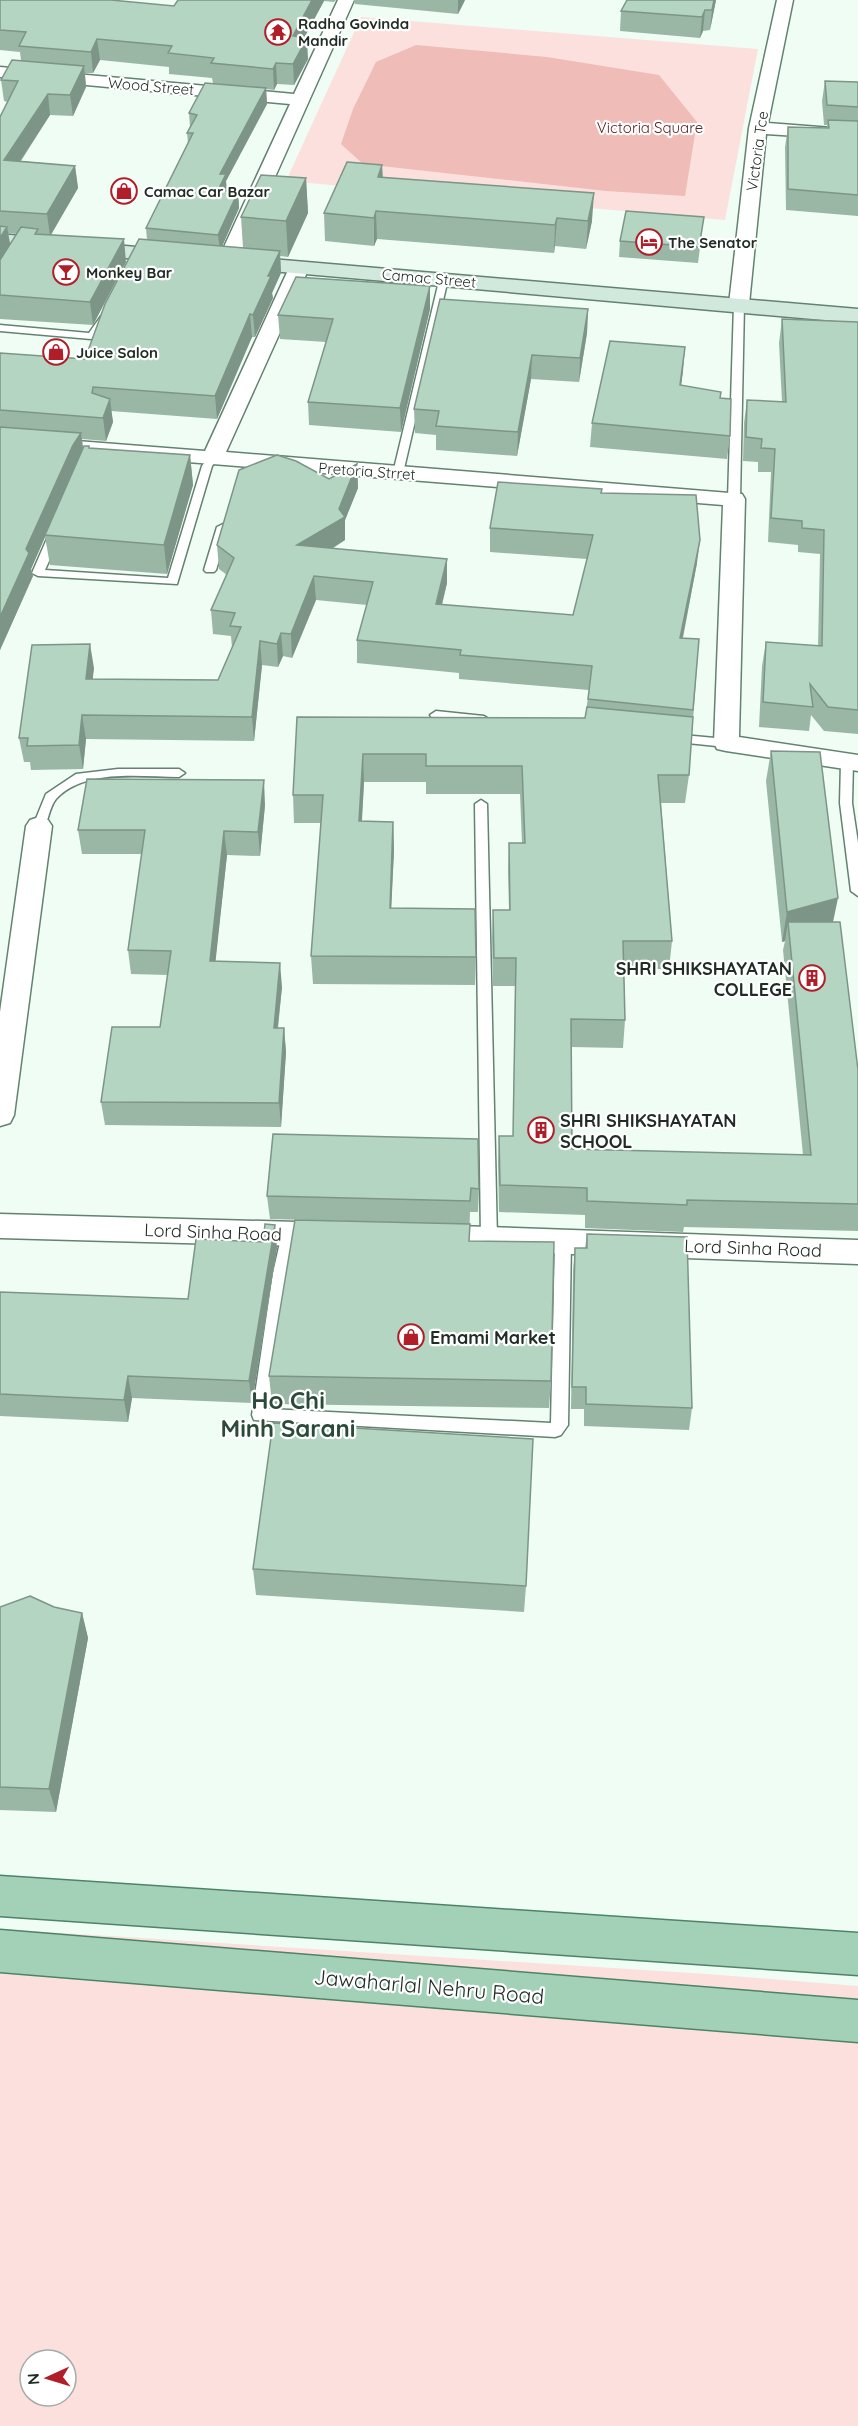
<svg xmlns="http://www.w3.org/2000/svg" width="858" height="2426" viewBox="0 0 858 2426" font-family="Quicksand,sans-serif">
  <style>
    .green { fill: #fce0dd; fill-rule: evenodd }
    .water { fill: #efbcb7 }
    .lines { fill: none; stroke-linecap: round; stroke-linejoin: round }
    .lane-casing { stroke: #638270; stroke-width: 3 }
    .street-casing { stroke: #638270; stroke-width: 3 }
    .secondary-casing { stroke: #638270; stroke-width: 3 }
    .primary-casing { stroke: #4d8366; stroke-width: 3 }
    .lane { fill: #fff; fill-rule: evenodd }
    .street { fill: #fff; fill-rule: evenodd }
    .secondary { fill: #d1e8dc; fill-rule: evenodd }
    .primary { fill: #a3d1b8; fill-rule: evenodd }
    .wall { fill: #9ab7a6; fill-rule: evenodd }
    .shaded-wall { fill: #7d9587 }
    .building { fill: #b3d5c1; stroke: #7d9587; stroke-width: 1.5 }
    .labels { text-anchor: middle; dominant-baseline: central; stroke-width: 4.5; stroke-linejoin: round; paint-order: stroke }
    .far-poi-label { font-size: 15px; font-weight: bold; fill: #202d25; stroke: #fff; text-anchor: start }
    .far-street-label { font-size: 15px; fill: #202d25; stroke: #fff }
    .far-park-label { font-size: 15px; fill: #612423; stroke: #fff }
    .poi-label { font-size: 18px; font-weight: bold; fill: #202d25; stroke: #fff; text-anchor: start }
    .street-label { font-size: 18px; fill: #202d25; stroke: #fff }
    .near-street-label { font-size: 21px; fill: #202d25; stroke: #fff }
    .district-label { font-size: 24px; font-weight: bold; fill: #2c4a39; stroke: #fff }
  </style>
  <rect width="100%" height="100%" fill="#f0fdf5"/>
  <g class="green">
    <polygon points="361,17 758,49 725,220 286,181"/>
    <path d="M0 1929 707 1974 858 1986V2426H0ZM30 2360H66V2396H30Z"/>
  </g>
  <polygon class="water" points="416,45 547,57 659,75 697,122 685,196 606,191 363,164 341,144 353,109 376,62"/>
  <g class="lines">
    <g class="lane-casing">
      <g id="lane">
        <polygon points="440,277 448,279 403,473 398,476 393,473"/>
        <polygon points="739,301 744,304 740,499 734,502 728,499 734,304"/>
        <polygon points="101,316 110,318 102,332 91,339 0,331 0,325 89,333"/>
        <polygon points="213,455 218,458 212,466 177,584 38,576 32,573 49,534 55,531 61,534 45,570 168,578 202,466 209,456"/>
        <polygon points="223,524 229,527 216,570 214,572 206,572 204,570 217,527"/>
        <polygon points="436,711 484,716 490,720 484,724 432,718 430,715"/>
        <polygon points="672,734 726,739 732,743 726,747 668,741 666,738 668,735"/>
        <polygon points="847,758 853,762 852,803 858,843 858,896 851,891 840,803 841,762"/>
        <path d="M118 769H179L185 773 179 777C141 777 85 768 56 799 50 806 48 820 44 829H34L33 826 46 794 76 774Z"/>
        <polygon points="481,800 487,804 497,1239 494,1243 484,1243 481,1239 475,804"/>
        <polygon points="290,1228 295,1230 298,1234 289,1273 269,1409 551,1423 555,1241 558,1237 568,1237 571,1241 568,1425 561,1435 555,1437 254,1420 252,1415 273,1273 282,1234 285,1230"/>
      </g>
    </g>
    <g class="street-casing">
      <g id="street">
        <polygon points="338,0 354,0 237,262 234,266 220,266 217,262 290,104 0,77 0,67 294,94"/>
        <polygon points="777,0 793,0 768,123 858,130 858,140 766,134 749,304 746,308 732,308 729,304 749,128"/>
        <polygon points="299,262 306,264 309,268 226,452 742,494 745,499 739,737 858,755 858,771 726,751 717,749 714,743 723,505 0,447 0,435 205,451 289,268 292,264"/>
        <polygon points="39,817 48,820 52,826 14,1115 10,1123 0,1126 0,1012 26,826 30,820"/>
        <polygon points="0,1214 333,1223 344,1227 348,1235 344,1243 333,1247 0,1238"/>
        <polygon points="429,1225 858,1240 858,1264 429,1249 418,1245 414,1237 418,1229"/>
      </g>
    </g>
    <g class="secondary-casing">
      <g id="secondary">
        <polygon points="0,234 178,251 186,252 189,257 186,262 178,263 0,246"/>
        <polygon points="235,256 858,309 858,323 227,267 224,262 227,257"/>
      </g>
    </g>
    <g class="primary-casing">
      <g id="primary">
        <polygon points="0,1876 858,1933 858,1975 0,1916"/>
        <polygon points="0,1930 858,2000 858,2042 0,1972"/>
      </g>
    </g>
    <use href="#lane" class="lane"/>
    <use href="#street" class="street"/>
    <use href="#secondary" class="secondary"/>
    <use href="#primary" class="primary"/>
  </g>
  <g class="wall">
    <path d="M0 0 174 6 178 0H336L334 2 324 1 304 37 308 59 294 85 277 84 274 90 266 89 267 104 226 181V191L238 192 239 208 222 246 243 248 241 217 306 178 308 213 288 257 280 256 281 273 272 293 273 298 255 337H252L217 419 111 411 113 422 106 441 82 439 83 449 90 448 190 455 193 485 167 574 50 565 45 537 31 569 33 576 0 650V353L85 359 147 240 146 228 188 143 187 133 190 127 189 113 213 83 212 78 169 74V67L100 60 93 73H85L86 87 73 116 50 115 21 161 75 166 78 188 51 235 126 262 93 325 0 319V117L8 102 4 101 1 80 21 60 20 52 0 50ZM8 233 17 234 10 244Z"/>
    <polygon points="354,0 465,0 458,14 355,4"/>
    <polygon points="627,0 716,0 710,30 703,31 700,38 620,31 621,11"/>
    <polygon points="825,81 858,82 858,216 786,210 785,147 788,127 827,128 827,125 824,125 822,101"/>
    <polygon points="382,165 383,177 592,221 586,249 555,246 554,253 377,239 374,246 325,241 324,213"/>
    <polygon points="704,217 698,263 619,257 620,241"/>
    <polygon points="430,309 401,432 309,425 308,402 326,342 280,339 278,315"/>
    <polygon points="588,309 587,333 579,382 531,379 517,456 436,450 436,435 415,433 414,409"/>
    <polygon points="782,319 858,322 858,734 824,731 811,715 809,731 759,727 762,666 766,642 818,646 820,554 798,552 798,545 768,542 771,472 758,472 758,462 743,461 744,423 747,400 782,402 779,343"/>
    <polygon points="683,371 681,385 720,398 730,436 727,459 590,447 592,423"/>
    <polygon points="357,464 358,488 345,520 345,540 332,549 447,559 447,583 442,605 573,615 587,559 490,552 490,528 602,493 697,563 683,638 699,639 689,775 685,803 661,803 672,941 669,969 624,969 625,1020 623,1048 571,1047 572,1149 803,1155 783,950 785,941 782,942 766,781 771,751 833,922 858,1070 858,1231 684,1227 683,1232 585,1228 585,1215 499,1212 498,1163 499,1136 513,1136 515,986 493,986 492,938 493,910 509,910 508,871 509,843 522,843 520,794 426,794 426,782 364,782 362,821 393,822 394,850 391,908 476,957 475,985 313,984 311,956 321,823 294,823 293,795 297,717 585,718 589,690 459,679 459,673 357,663 357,640 367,605 316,600 292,658 283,656 278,667 262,665 254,741 86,739 83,769 31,770 30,762 24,762 19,738 94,668 92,679 218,680 232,648 231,636 213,634 211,610 227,575 219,569 217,545 329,479"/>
    <polygon points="265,805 260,856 227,855 215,962 282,987 278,1028 284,1028 286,1052 281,1127 105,1125 101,1102 160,1027 168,975 131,974 128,950 142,854 82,854 78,830"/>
    <polygon points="273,1134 479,1189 478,1212 470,1212 469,1241 551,1381 549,1408 272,1404 269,1376 425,1223 270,1219 267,1196"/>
    <polygon points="587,1234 692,1408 689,1430 584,1426 584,1409 571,1409 573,1271 575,1248 585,1248"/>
    <polygon points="277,1248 252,1403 132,1398 128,1422 0,1416 0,1292 188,1299"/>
    <polygon points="253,1569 526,1586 524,1612 256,1595"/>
    <polygon points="0,1607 54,1607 82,1613 88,1638 56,1812 0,1810"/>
  </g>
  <g class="shaded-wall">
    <polygon points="312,0 324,0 324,1 294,57 293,36"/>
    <polygon points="458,0 465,0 458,14"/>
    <polygon points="714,0 716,0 710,30 712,10"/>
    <polygon points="705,10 703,31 700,38 702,17"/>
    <polygon points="307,38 308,59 294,85 293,64"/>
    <polygon points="97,39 100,60 93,73 91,52"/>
    <polygon points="276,63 277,84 274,90 273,69"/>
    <polygon points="84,66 86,87 73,116 70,95"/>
    <polygon points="266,88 267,104 226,181 227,190 219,207 218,190 220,174"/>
    <polygon points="48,94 50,115 7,181 4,160"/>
    <polygon points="382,165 383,193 378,177"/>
    <polygon points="75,166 78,188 50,236 47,214"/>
    <polygon points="306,178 308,213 288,257 286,221"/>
    <polygon points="238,192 239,208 220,251 218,235"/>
    <polygon points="594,193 592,221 586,249 588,221"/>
    <polygon points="376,211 377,239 374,246 374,218"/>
    <polygon points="557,218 555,246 554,253 555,225"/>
    <polygon points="7,227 11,249 0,266 0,238"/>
    <polygon points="124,239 126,262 93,325 90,302"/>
    <polygon points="280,251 281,273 272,293 273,298 255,337 253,315 268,276"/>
    <polygon points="430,286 430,309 401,432 400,408"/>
    <polygon points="588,309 587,333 579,382 580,358"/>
    <polygon points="250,314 252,337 217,419 215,396"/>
    <polygon points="685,347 683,371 678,409 680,385"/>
    <polygon points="532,355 531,379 517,456 518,432"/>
    <polygon points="110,399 113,422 106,441 103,418"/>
    <polygon points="81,433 84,456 45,535 45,537 31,569 33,576 0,650 0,617 26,549 73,445"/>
    <polygon points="190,455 193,485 167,574 164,545"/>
    <polygon points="357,464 358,488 345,520 345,540 298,569 297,545 339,509"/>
    <polygon points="700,540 697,563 678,661 680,638"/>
    <polygon points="447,559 447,583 436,628 436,604"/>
    <polygon points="314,576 316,600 292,658 291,634"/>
    <polygon points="281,633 283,656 278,667 277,644"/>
    <polygon points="260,641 262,665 254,741 252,717"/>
    <polygon points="90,644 94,668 90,703 86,679"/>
    <polygon points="82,715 86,739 83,769 79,745"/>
    <polygon points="363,754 364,782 360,849 359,821"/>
    <polygon points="264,780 265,805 260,856 258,832"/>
    <polygon points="393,822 394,850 390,936 390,908"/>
    <polygon points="224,831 227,855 213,985 210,961"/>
    <polygon points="838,898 832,927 788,922 785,941 782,942 787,912"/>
    <polygon points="280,963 282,987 275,1052 274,1028"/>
    <polygon points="284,1028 286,1052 281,1127 279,1103"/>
    <polygon points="275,1225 277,1248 252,1403 249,1381"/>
    <polygon points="128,1376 132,1398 128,1422 124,1400"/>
    <polygon points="82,1613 88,1638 56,1812 49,1789"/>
  </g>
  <g class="building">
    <polygon points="0,0 111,0 174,6 178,0 312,0 293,36 307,38 293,64 276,63 273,69 211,63 214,58 168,53 172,46 97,39 91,52 19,46 26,32 0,30"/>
    <polygon points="627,0 714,0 712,10 705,10 702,17 621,11"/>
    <polygon points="12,60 84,66 70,95 48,94 4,160 75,166 47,214 0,211 0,117 18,81 1,80"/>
    <polygon points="825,81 858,82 858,107 827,105"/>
    <polygon points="205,83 266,88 220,174 226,174 218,190 238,192 218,235 146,228 193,133 187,133 197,115 189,113"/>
    <polygon points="828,120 858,121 858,195 788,189 788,127 829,128"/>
    <polygon points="347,162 382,165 378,177 594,193 588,221 557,218 555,225 376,211 374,218 324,213"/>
    <polygon points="261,175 306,178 286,221 241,217"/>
    <polygon points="626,211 704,217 699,247 620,241"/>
    <polygon points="0,226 7,227 0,238"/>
    <polygon points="21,227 38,229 35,234 124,239 90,302 0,295 0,260"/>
    <polygon points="139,239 280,251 268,276 271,276 253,315 250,314 215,396 93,387 92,393 110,399 103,418 0,410 0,353 85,359 105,304"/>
    <polygon points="296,277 430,286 400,408 308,402 333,319 278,315"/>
    <polygon points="440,299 588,309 580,358 532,355 518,432 436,426 439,411 414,409"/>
    <polygon points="782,319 858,322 858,710 828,707 810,684 813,707 763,702 766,642 822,646 824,530 802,528 802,521 771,518 775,449 761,448 762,439 746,437 747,400 786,402"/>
    <polygon points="610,341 685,347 680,385 721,392 720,398 731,399 730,436 592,423"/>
    <polygon points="0,427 81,433 73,445 26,549 29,553 0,617"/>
    <polygon points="84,446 89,446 89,448 190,455 164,545 45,535"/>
    <polygon points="277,455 296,461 329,479 357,464 339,509 345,517 297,545 447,559 436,604 573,615 593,535 490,528 498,482 602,489 601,493 696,495 700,540 680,638 699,639 693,710 588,699 592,666 460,655 461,650 357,640 373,582 314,576 291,634 281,633 277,644 260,641 252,717 82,715 79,745 27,746 28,738 19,738 32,645 90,644 86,679 218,680 241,627 230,626 235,613 211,610 234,558 217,545 239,470"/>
    <polygon points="587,707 693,717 689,775 658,775 672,941 623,941 625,1020 571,1019 572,1149 811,1155 788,922 840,922 858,1070 858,1204 687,1200 687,1205 587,1201 587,1188 500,1185 499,1136 513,1136 516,958 494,958 493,910 510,910 509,843 525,843 522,766 426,766 426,754 363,754 359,821 393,822 390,908 475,909 476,957 311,956 323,795 293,795 297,717 585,718"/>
    <polygon points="771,751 820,752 838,898 787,912"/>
    <polygon points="87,779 264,780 258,832 224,831 210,961 280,963 274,1028 284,1028 279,1103 101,1102 112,1027 160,1027 171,951 128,950 145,830 78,830"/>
    <polygon points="273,1134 478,1139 479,1189 471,1188 470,1201 267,1196"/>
    <polygon points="295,1220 470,1224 469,1241 554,1242 551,1381 269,1376"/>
    <polygon points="265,1224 275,1225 249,1381 128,1376 124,1400 0,1394 0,1292 188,1299 196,1239 263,1242"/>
    <polygon points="587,1234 687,1237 692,1408 586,1404 586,1387 572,1387 575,1248 587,1248"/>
    <polygon points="273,1423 533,1439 526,1586 253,1569"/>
    <polygon points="30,1596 54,1607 82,1613 49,1789 0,1787 0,1607"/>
  </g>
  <defs>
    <g id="temple-ring" transform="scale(1.35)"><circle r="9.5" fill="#fff" stroke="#b01e29" stroke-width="1.5"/><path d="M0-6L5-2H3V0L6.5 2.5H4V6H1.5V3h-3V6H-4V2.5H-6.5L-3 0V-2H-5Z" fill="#b01e29"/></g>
    <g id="shop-ring" transform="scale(1.35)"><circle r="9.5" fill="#fff" stroke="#b01e29" stroke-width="1.5"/><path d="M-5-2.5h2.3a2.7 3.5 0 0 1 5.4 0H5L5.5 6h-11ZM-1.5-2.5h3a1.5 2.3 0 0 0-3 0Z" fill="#b01e29"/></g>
    <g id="hotel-ring" transform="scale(1.35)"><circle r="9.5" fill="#fff" stroke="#b01e29" stroke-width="1.5"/><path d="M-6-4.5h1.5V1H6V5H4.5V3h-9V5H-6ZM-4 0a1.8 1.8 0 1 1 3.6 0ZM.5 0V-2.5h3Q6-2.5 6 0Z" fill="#b01e29"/></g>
    <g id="bar-ring" transform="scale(1.35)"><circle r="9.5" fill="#fff" stroke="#b01e29" stroke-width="1.5"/><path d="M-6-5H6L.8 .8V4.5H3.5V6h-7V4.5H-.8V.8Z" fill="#b01e29"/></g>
    <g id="building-ring" transform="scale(1.35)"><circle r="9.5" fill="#fff" stroke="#b01e29" stroke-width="1.5"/><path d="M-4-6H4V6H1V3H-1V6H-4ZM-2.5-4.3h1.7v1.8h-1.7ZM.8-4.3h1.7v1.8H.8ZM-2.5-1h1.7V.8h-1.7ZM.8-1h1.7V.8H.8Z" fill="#b01e29"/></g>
  </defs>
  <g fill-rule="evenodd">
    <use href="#temple-ring" x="278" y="32"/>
    <use href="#shop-ring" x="124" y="191"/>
    <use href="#hotel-ring" x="649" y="242"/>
    <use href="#bar-ring" x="66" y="272"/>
    <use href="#shop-ring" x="56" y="352"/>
    <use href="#building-ring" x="812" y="978"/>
    <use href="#building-ring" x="541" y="1130"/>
    <use href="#shop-ring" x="411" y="1337"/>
  </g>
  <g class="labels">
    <g class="far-poi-label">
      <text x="298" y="23">Radha Govinda<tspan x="298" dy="17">Mandir</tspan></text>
      <text x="144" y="191">Camac Car Bazar</text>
      <text x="668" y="242">The Senator</text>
      <text x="86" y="272">Monkey Bar</text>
      <text x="76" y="352">Juice Salon</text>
    </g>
    <g class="far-street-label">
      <text transform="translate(151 86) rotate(5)">Wood Street</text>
      <text transform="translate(757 151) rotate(-82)">Victoria Tce</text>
      <text transform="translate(429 278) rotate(5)">Camac Street</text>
      <text transform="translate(367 471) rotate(4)">Pretoria Strret</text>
    </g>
    <g class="far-park-label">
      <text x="650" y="127">Victoria Square</text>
    </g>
    <g class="poi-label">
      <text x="792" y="968" text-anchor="end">SHRI SHIKSHAYATAN<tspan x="792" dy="21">COLLEGE</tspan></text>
      <text x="560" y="1120">SHRI SHIKSHAYATAN<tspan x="560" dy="21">SCHOOL</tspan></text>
      <text x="430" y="1337">Emami Market</text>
    </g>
    <g class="street-label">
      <text transform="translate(213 1232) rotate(2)">Lord Sinha Road</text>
      <text transform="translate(753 1248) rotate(2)">Lord Sinha Road</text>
    </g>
    <g class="near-street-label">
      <text transform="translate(429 1986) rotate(5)">Jawaharlal Nehru Road</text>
    </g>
    <g class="district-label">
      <text x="288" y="1400">Ho Chi<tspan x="288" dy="28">Minh Sarani</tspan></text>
    </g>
  </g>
  <g transform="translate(48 2378) rotate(266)"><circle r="28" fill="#ffffff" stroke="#a6aba8" stroke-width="1.5"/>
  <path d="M0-4.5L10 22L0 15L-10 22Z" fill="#b01e29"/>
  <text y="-9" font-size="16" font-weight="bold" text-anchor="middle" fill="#202d25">N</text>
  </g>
</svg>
